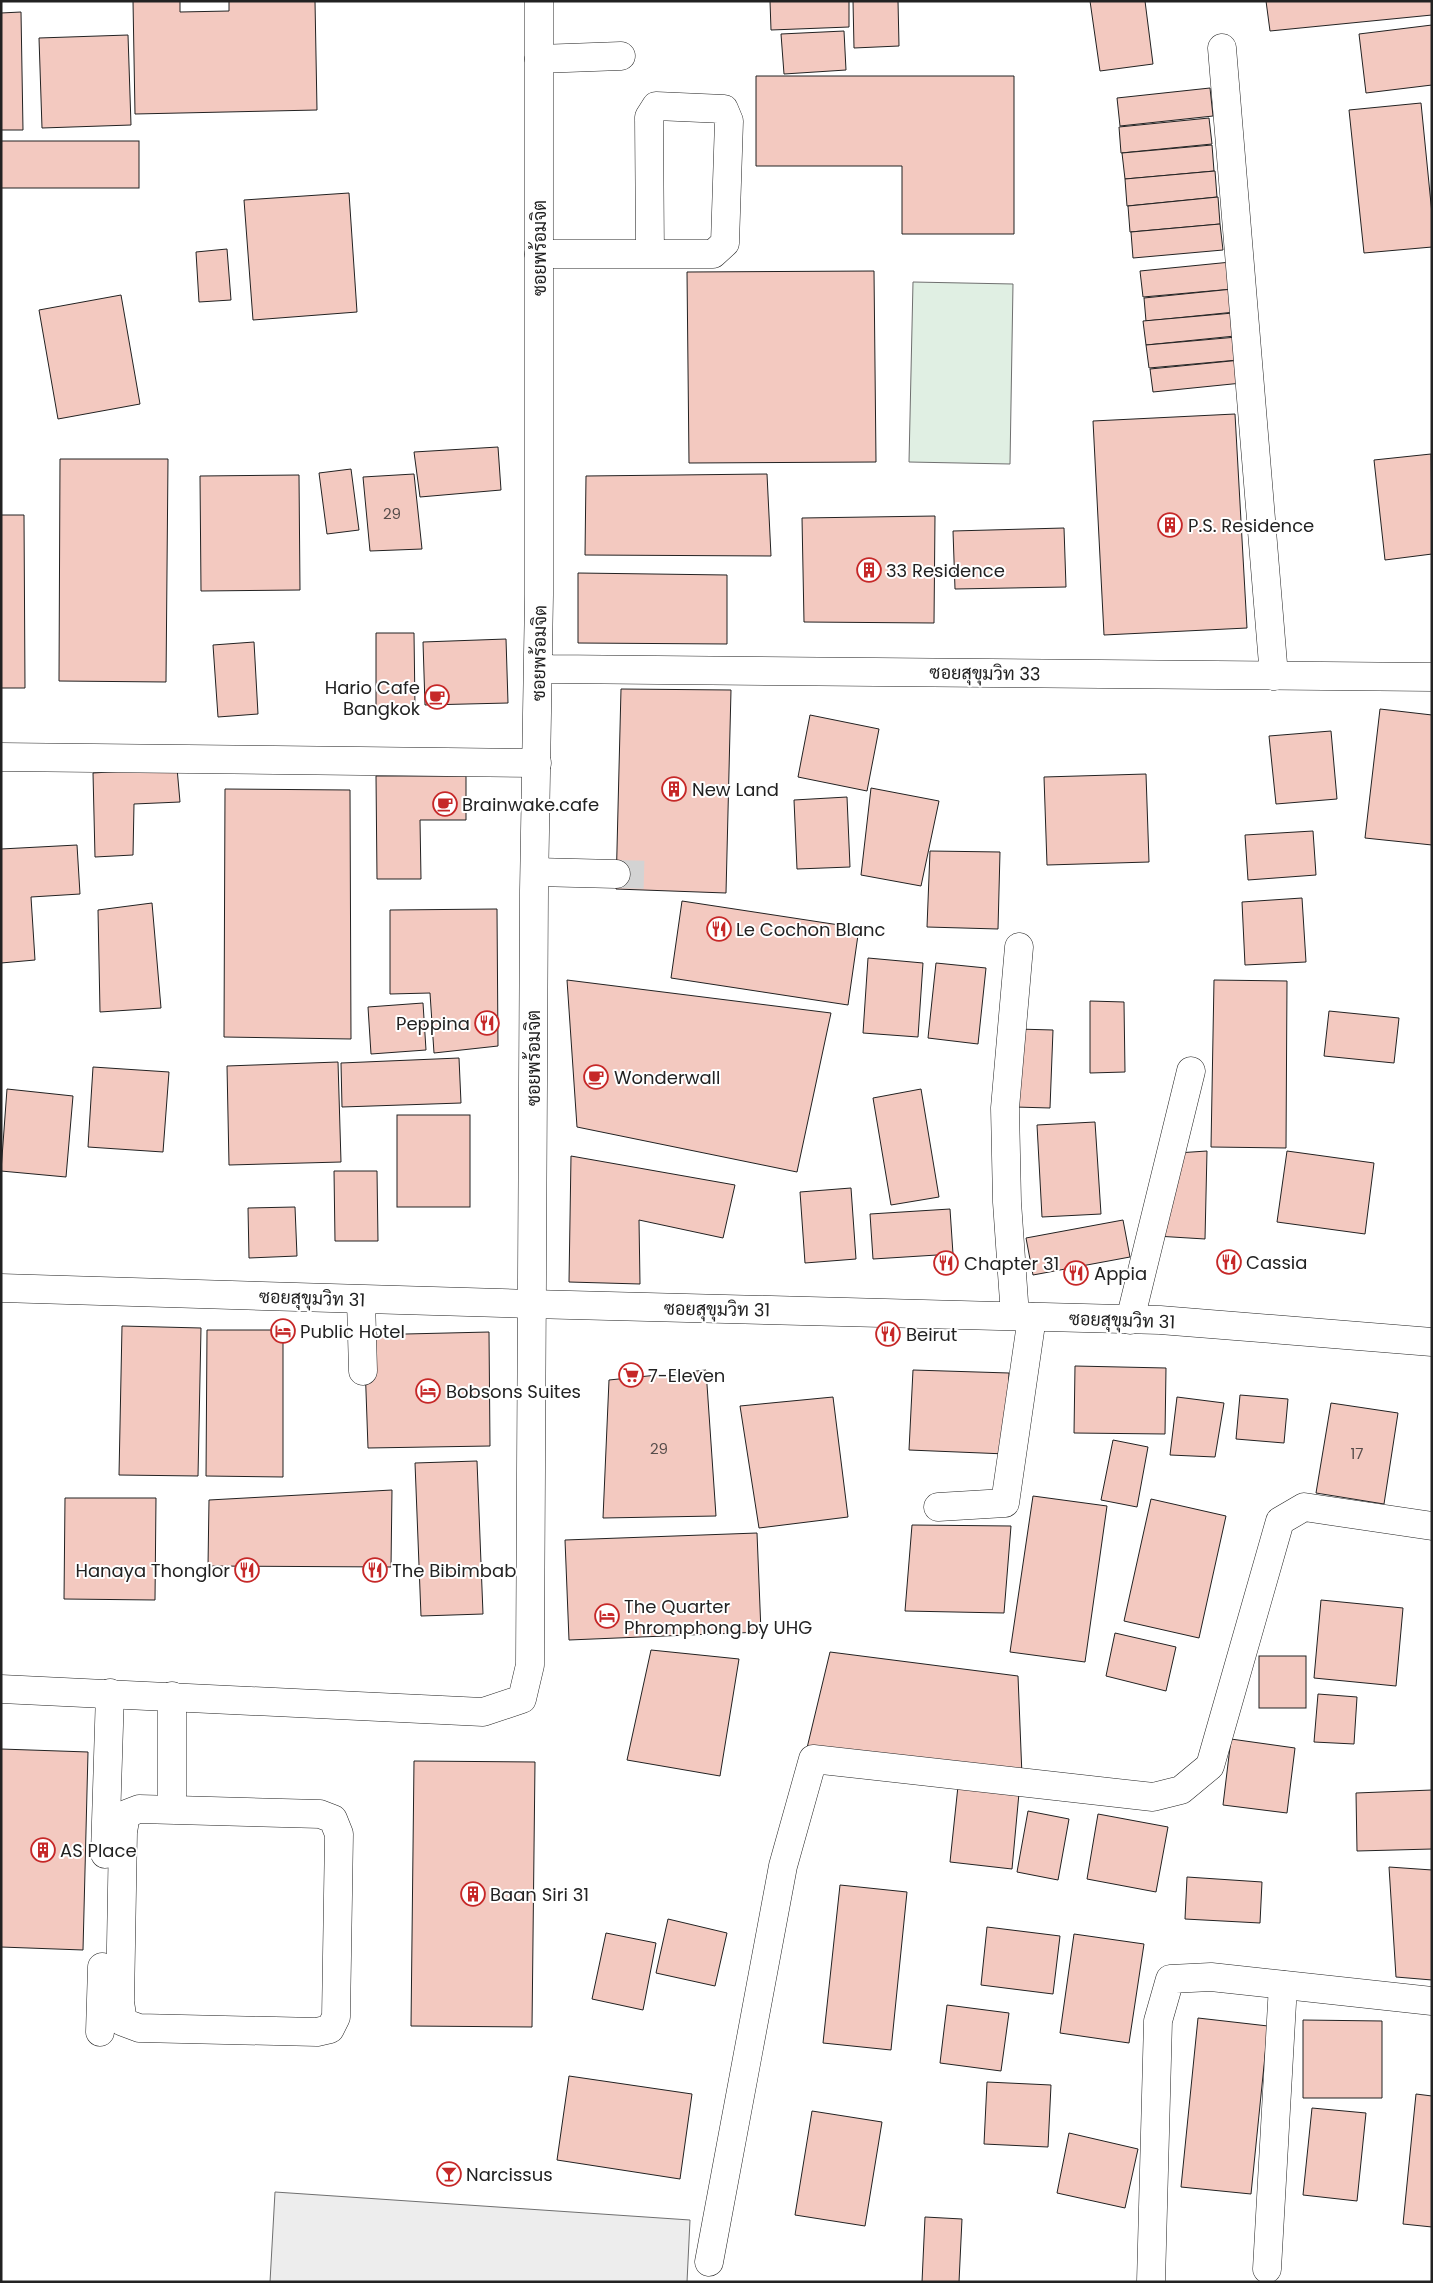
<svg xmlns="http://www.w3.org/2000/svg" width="1433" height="2283" viewBox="0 0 1433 2283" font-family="Poppins,Sarabun,sans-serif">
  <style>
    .grass { fill: #e0efe3; stroke: #6f6f6f }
    .parking { fill: #ededed; stroke: #6f6f6f }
    .building { fill: #f3c9c0; stroke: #222 }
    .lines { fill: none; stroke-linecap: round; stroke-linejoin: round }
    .minor-tunnel { stroke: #d3d3d3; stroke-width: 28; stroke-dasharray: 28 14; stroke-linecap: butt }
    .minor-casing { stroke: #222; stroke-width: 29 }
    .minor { stroke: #fff; stroke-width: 28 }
    .labels { text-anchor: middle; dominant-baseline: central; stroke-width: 4; stroke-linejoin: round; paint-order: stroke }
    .number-label { font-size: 15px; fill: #564c4a }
    .street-label { font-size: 18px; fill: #222; stroke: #fff }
    .poi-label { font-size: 18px; fill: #222; stroke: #fff; text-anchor: start }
  </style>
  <rect width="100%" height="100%" fill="#fff"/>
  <polygon class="grass" points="913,282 1013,284 1010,464 909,462"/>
  <polygon class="parking" points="275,2192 690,2220 687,2282 270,2282"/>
  <g class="building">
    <polygon points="133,1 180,1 180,12 229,11 229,1 315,1 317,110 135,114"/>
    <polygon points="770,1 849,1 849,27 771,30"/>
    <polygon points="853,1 898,1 899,46 854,48"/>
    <polygon points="1090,1 1145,1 1153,64 1100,71"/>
    <polygon points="1266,1 1432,1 1432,15 1270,31"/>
    <polygon points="21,12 23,130 1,130 1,13"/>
    <polygon points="1432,25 1432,85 1366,93 1359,34"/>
    <polygon points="844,31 846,70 784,74 781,34"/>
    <polygon points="128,35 131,125 42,128 39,38"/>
    <polygon points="756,76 1014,76 1014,234 902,234 902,166 756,166"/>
    <polygon points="1210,88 1213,116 1120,126 1117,98"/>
    <polygon points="1421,103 1432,214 1432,247 1364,253 1349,110"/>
    <polygon points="1209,118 1212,144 1121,153 1119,127"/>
    <rect x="1" y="141" width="138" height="47"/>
    <polygon points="1212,145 1214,171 1125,179 1122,153"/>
    <polygon points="1215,171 1217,197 1127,206 1125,179"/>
    <polygon points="349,193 357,312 253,320 244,200"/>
    <polygon points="1218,197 1220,224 1130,232 1128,206"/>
    <polygon points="1220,224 1223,250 1133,258 1131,232"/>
    <polygon points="227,249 231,300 199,302 196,252"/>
    <polygon points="1231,262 1233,289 1143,297 1140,271"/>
    <polygon points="874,271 876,462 689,463 687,272"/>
    <polygon points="1233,289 1235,312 1146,321 1144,298"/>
    <polygon points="121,295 140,404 58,419 39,310"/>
    <polygon points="1233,313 1235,336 1146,345 1143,321"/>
    <polygon points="1237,337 1238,360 1149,368 1146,345"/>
    <polygon points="1241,360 1242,383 1153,392 1150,369"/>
    <polygon points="1235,414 1247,628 1104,635 1093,421"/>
    <polygon points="498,447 501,490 420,497 414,452"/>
    <polygon points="1431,454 1432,554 1385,560 1374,460"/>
    <polygon points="60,459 168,459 166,682 59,681"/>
    <polygon points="351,469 359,530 327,534 319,473"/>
    <polygon points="414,474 422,549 370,551 363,477"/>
    <polygon points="767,474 771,556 585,555 586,476"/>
    <polygon points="299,475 300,590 201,591 200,476"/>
    <polygon points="1,515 24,515 25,688 1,688"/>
    <polygon points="935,516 934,623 804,622 802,518"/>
    <polygon points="1064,528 1066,587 955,589 953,531"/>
    <polygon points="578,573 727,575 727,644 578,643"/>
    <polygon points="376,633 414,633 415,707 376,707"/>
    <polygon points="506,639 508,703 425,705 423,642"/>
    <polygon points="254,642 258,714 218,717 213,645"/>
    <polygon points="621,689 731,690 726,893 616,889"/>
    <polygon points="1380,709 1432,715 1432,845 1365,838"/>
    <polygon points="810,715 879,729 867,791 798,777"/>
    <polygon points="1331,731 1337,799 1276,804 1269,736"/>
    <polygon points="177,768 180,802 134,804 133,855 95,857 93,773"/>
    <polygon points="1146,774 1149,862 1047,865 1044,777"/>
    <polygon points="376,776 466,776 466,820 420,820 421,879 377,879"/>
    <polygon points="871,788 939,801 921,886 861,875"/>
    <polygon points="225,789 350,790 351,1039 224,1037"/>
    <polygon points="847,797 850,867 797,869 794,800"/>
    <polygon points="1313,831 1316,875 1248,880 1245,835"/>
    <polygon points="77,845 80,894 31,897 35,960 1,963 1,849"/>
    <polygon points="930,851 1000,852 998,929 927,927"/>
    <polygon points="1302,898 1306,962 1245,965 1242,902"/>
    <polygon points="682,901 859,928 848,1005 671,978"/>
    <polygon points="152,903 161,1008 100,1012 98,910"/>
    <polygon points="497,909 498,1046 434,1053 430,993 390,994 390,910"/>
    <polygon points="868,958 923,963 918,1037 863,1033"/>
    <polygon points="936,963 986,968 978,1044 928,1038"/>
    <polygon points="567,980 831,1013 797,1172 577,1127"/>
    <polygon points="1214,980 1287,981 1286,1148 1211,1147"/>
    <polygon points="1090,1001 1124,1002 1125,1072 1090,1073"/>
    <polygon points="423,1003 426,1050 371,1054 368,1007"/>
    <polygon points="1329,1011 1399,1018 1394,1063 1324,1056"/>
    <polygon points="1017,1029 1053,1030 1050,1108 1015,1107"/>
    <polygon points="459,1058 461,1103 342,1107 341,1063"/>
    <polygon points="338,1062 341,1162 229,1165 227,1066"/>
    <polygon points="93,1067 169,1072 163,1152 88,1147"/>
    <polygon points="7,1089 73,1096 66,1177 1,1171"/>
    <polygon points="921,1089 939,1197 891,1205 873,1098"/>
    <rect x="397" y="1115" width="73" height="92"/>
    <polygon points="1095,1122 1101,1214 1042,1217 1037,1125"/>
    <polygon points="1207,1151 1205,1239 1156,1236 1177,1153"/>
    <polygon points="1287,1151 1374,1163 1365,1234 1277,1222"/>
    <polygon points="571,1156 735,1185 723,1238 639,1220 640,1284 569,1282"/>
    <polygon points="334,1171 377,1171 378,1241 335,1241"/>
    <polygon points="851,1188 856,1259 805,1263 800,1192"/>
    <polygon points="295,1207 297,1256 249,1258 248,1208"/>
    <polygon points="950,1209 953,1254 873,1259 870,1214"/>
    <polygon points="1123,1220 1130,1257 1033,1275 1026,1238"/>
    <polygon points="122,1326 201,1328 198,1476 119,1475"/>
    <polygon points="207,1330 283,1330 283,1477 206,1476"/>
    <polygon points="489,1332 490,1446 368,1448 364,1335"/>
    <polygon points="1075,1366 1166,1368 1165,1434 1074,1433"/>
    <polygon points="706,1370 716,1516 603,1518 609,1380"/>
    <polygon points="913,1370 1009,1373 1006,1454 909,1450"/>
    <polygon points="1240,1395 1288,1399 1284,1443 1236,1439"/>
    <polygon points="833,1397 848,1517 759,1528 740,1406"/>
    <polygon points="1177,1397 1224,1403 1215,1457 1170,1455"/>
    <polygon points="1331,1403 1398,1413 1384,1504 1316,1493"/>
    <polygon points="1113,1440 1148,1447 1137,1507 1101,1500"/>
    <polygon points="477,1461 483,1614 421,1616 415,1463"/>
    <polygon points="392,1490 391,1567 208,1566 209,1500"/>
    <polygon points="1033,1496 1107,1506 1085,1662 1010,1652"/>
    <polygon points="65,1498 156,1498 155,1600 64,1599"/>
    <polygon points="1151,1499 1226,1516 1199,1638 1124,1621"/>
    <polygon points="912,1525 1011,1526 1004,1613 905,1611"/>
    <polygon points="757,1533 761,1632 569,1640 565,1540"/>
    <polygon points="1321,1600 1403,1608 1396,1686 1314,1678"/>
    <polygon points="1115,1633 1176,1647 1166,1691 1106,1676"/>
    <polygon points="651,1650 739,1659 720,1776 627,1760"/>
    <polygon points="830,1652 1018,1676 1022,1776 807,1748"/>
    <rect x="1259" y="1656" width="47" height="52"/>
    <polygon points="1318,1694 1357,1697 1354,1744 1314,1742"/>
    <polygon points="1231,1739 1295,1748 1287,1813 1223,1805"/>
    <polygon points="1,1749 88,1752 83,1950 1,1947"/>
    <polygon points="414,1761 535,1762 532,2027 411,2026"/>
    <polygon points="958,1786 1019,1793 1012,1869 950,1862"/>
    <polygon points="1432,1790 1432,1849 1357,1851 1356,1793"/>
    <polygon points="1028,1811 1069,1819 1058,1880 1017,1872"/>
    <polygon points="1098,1814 1168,1827 1156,1892 1087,1879"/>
    <polygon points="1389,1867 1432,1870 1432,1980 1396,1977"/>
    <polygon points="1187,1877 1262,1882 1260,1923 1185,1919"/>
    <polygon points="840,1885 907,1892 891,2050 823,2043"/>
    <polygon points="668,1919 727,1933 715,1986 656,1973"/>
    <polygon points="987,1927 1060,1936 1053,1994 981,1985"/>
    <polygon points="606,1933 656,1943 643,2010 592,1999"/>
    <polygon points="1074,1934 1144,1944 1129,2043 1060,2033"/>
    <polygon points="947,2005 1009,2013 1001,2071 940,2063"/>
    <polygon points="1198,2018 1268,2026 1251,2194 1181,2187"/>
    <polygon points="1303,2020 1382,2021 1382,2098 1303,2098"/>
    <polygon points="569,2076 692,2094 680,2179 557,2160"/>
    <polygon points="987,2082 1051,2085 1048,2147 984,2144"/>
    <polygon points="1416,2094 1432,2096 1432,2227 1403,2224"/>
    <polygon points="1312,2108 1366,2113 1357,2201 1303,2195"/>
    <polygon points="812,2111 882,2122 865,2226 795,2215"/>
    <polygon points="1069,2133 1138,2149 1125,2208 1057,2193"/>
    <polygon points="925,2217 962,2219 959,2282 922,2282"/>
  </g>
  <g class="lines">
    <polyline class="minor-tunnel" points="616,874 654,875"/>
    <g class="minor-casing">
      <g id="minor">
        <polyline points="1222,48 1274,676"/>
        <polyline points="539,59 621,56"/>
        <polyline points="539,254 713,254 725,243 729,121 724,109 656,106 649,117 650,254"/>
        <polyline points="539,667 551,669 1432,677"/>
        <polyline points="1,757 537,763"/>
        <polyline points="535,872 616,874"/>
        <polyline points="1,1288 531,1304 1160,1320 1432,1342"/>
        <polyline points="361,1300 363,1371"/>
        <polyline points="1015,1316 1007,1202 1005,1108 1019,947"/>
        <polyline points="1130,1320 1191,1071"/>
        <polyline points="938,1507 1005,1503 1032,1317"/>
        <polyline points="1,1689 483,1712 522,1699 530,1665 534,891 539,595 539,1"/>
        <polyline points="172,1696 172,1809"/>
        <polygon points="139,1809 320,1814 333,1819 339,1834 336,2017 330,2029 317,2032 139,2028 123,2022 120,2002 123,1832 126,1814"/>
        <polyline points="105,1854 110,1693"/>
        <polyline points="100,2032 102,1967"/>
        <polyline points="709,2262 783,1866 813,1759 1153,1797 1181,1790 1210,1766 1280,1521 1304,1507 1432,1526"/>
        <polyline points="1267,2269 1283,1985"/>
        <polyline points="1151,2282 1158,2021 1170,1979 1211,1977 1432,2001"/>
      </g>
    </g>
    <use href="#minor" class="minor"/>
  </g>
  <defs>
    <g id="building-ring" transform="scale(1.25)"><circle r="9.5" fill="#fff" stroke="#c62828" stroke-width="1.5"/><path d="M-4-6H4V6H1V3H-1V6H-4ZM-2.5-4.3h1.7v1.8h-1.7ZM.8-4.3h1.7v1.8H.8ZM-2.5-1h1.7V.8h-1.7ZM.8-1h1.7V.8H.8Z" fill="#c62828"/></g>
    <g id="cafe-ring" transform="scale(1.25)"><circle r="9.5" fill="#fff" stroke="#c62828" stroke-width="1.5"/><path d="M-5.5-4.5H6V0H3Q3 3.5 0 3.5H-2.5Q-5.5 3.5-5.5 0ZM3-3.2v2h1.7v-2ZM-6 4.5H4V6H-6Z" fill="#c62828"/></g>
    <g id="restaurant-ring" transform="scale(1.25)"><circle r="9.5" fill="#fff" stroke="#c62828" stroke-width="1.5"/><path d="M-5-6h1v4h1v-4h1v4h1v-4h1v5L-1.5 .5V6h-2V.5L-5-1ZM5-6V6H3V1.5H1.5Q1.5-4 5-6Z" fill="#c62828"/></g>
    <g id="hotel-ring" transform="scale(1.25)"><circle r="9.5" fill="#fff" stroke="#c62828" stroke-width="1.5"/><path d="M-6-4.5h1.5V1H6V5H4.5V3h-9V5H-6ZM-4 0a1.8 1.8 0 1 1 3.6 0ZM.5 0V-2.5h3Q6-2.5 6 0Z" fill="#c62828"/></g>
    <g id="supermarket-ring" transform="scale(1.25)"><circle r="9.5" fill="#fff" stroke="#c62828" stroke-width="1.5"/><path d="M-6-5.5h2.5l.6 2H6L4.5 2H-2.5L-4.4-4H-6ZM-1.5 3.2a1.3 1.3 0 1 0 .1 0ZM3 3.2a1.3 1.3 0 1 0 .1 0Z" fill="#c62828"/></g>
    <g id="bar-ring" transform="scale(1.25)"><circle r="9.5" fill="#fff" stroke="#c62828" stroke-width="1.5"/><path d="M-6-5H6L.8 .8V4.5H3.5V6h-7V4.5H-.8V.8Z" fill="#c62828"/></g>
  </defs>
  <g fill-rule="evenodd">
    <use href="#building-ring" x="1170" y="525"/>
    <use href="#building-ring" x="869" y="570"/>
    <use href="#cafe-ring" x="437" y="697"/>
    <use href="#building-ring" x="674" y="789"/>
    <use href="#cafe-ring" x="445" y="804"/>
    <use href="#restaurant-ring" x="719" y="929"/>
    <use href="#restaurant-ring" x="487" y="1023"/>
    <use href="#cafe-ring" x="596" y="1077"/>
    <use href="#restaurant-ring" x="1229" y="1262"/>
    <use href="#restaurant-ring" x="946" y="1263"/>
    <use href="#restaurant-ring" x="1076" y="1273"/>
    <use href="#hotel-ring" x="283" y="1331"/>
    <use href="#restaurant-ring" x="888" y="1334"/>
    <use href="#supermarket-ring" x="631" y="1375"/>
    <use href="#hotel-ring" x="428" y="1391"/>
    <use href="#restaurant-ring" x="247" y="1570"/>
    <use href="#restaurant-ring" x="375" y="1570"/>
    <use href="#hotel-ring" x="607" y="1616"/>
    <use href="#building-ring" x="43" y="1850"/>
    <use href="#building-ring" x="473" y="1894"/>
    <use href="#bar-ring" x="449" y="2174"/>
  </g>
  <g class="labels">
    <g class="number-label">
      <text x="392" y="513">29</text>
      <text x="659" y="1448">29</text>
      <text x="1357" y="1453">17</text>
    </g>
    <g class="street-label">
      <text transform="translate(539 248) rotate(-90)">ซอยพร้อมจิต</text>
      <text transform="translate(539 653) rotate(-89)">ซอยพร้อมจิต</text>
      <text transform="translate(985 673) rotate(1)">ซอยสุขุมวิท 33</text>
      <text transform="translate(533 1058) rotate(-90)">ซอยพร้อมจิต</text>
      <text transform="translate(312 1298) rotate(2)">ซอยสุขุมวิท 31</text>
      <text transform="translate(717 1309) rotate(1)">ซอยสุขุมวิท 31</text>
      <text transform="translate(1122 1320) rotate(2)">ซอยสุขุมวิท 31</text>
    </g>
    <g class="poi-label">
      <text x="1188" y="525">P.S. Residence</text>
      <text x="886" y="570">33 Residence</text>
      <text x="420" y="687" text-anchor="end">Hario Cafe<tspan x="420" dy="21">Bangkok</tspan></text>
      <text x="692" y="789">New Land</text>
      <text x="462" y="804">Brainwake.cafe</text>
      <text x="736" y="929">Le Cochon Blanc</text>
      <text x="470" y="1023" text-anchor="end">Peppina</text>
      <text x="614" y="1077">Wonderwall</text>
      <text x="1246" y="1262">Cassia</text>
      <text x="964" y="1263">Chapter 31</text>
      <text x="1094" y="1273">Appia</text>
      <text x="300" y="1331">Public Hotel</text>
      <text x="906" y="1334">Beirut</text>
      <text x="648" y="1375">7-Eleven</text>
      <text x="446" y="1391">Bobsons Suites</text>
      <text x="230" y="1570" text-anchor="end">Hanaya Thonglor</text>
      <text x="392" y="1570">The Bibimbab</text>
      <text x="624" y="1606">The Quarter<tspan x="624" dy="21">Phromphong by UHG</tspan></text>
      <text x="60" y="1850">AS Place</text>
      <text x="490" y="1894">Baan Siri 31</text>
      <text x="466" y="2174">Narcissus</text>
    </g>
  </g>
  <rect width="1433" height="2283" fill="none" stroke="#222222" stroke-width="5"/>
</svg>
